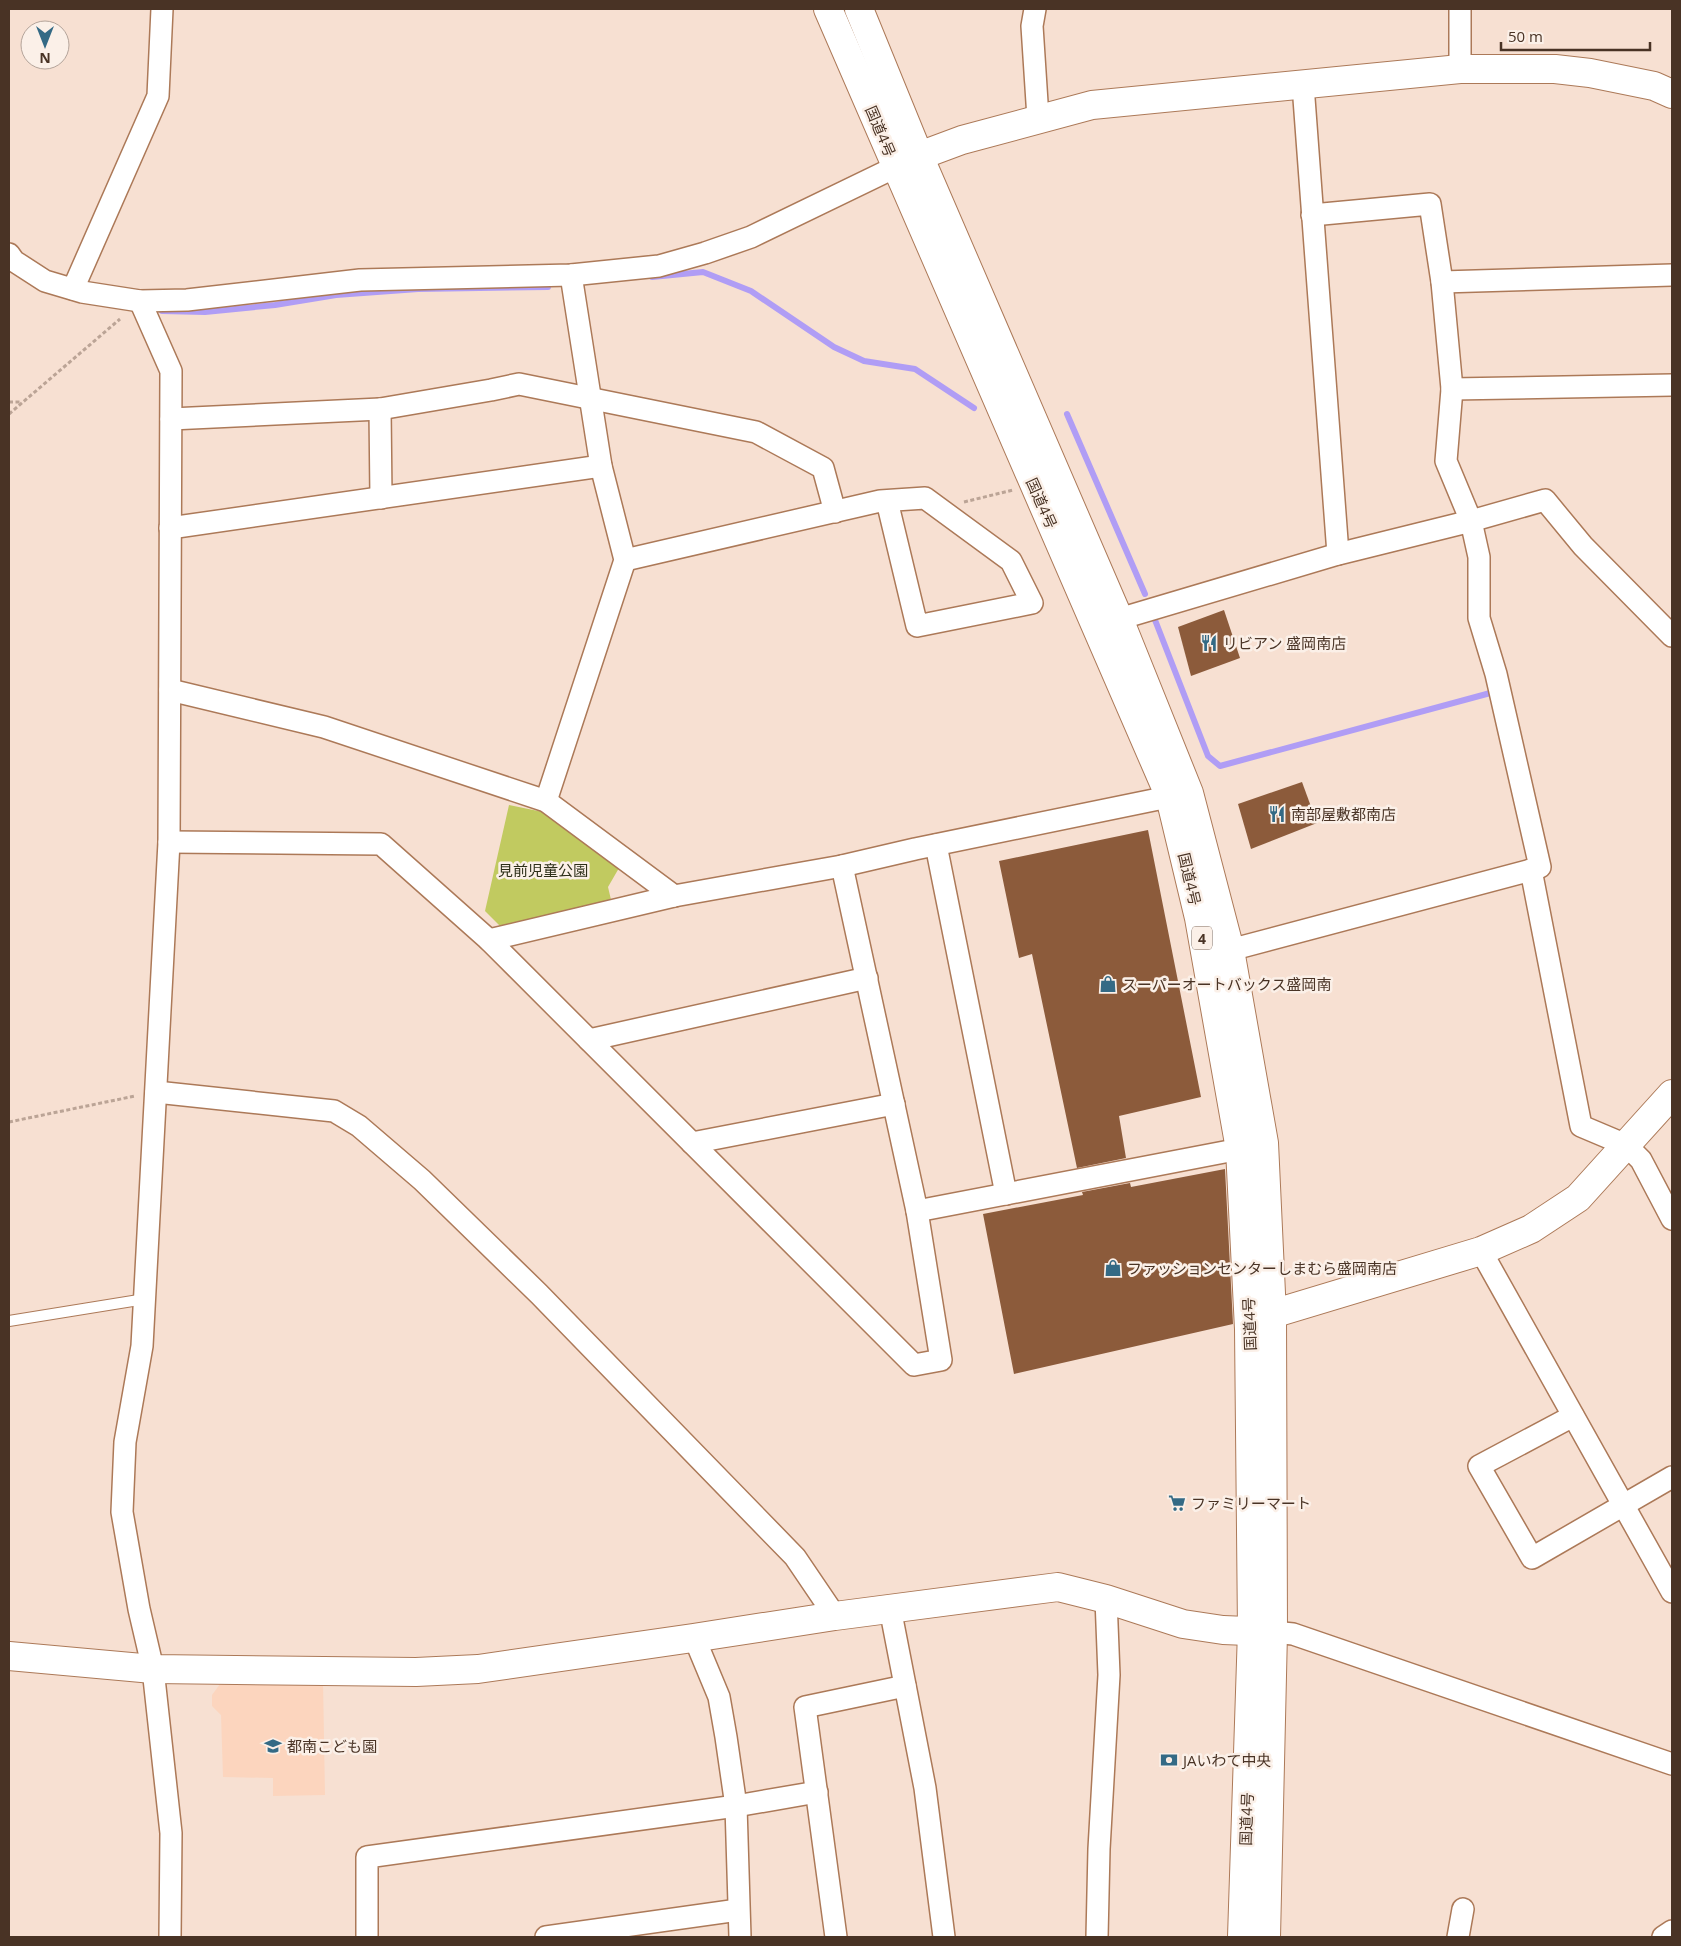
<svg xmlns="http://www.w3.org/2000/svg" width="1681" height="1946" viewBox="0 0 1681 1946" font-family="'Open Sans','Noto Sans JP',sans-serif">
  <style>
    .built { fill: #fcd5be }
    .green { fill: #c1ca60 }
    .lines { fill: none; stroke-linecap: round; stroke-linejoin: round }
    .stream { stroke: #b09df5; stroke-width: 6 }
    .building { fill: #8c5b3b }
    .lane-casing { stroke: #ac7958; stroke-width: 12 }
    .street-casing { stroke: #ac7958; stroke-width: 24 }
    .secondary-casing { stroke: #ac7958; stroke-width: 30 }
    .highway-casing { stroke: #ac7958; stroke-width: 30 }
    .path { stroke: #bba496; stroke-width: 3; stroke-dasharray: 4 2.5; stroke-linecap: butt }
    .lane { stroke: #fff; stroke-width: 10 }
    .street { stroke: #fff; stroke-width: 21 }
    .secondary { stroke: #fff; stroke-width: 28 }
    .highway { stroke: #fff; stroke-width: 28 }
    .labels { text-anchor: middle; dominant-baseline: central; stroke-width: 5; stroke-linejoin: round; paint-order: stroke }
    .shield { fill: #fbf0e8; stroke: #7e6c60; stroke-width: 1 }
    .shield-label { font-size: 14px; font-weight: bold; fill: #493325 }
    .street-label { font-size: 15px; fill: #493325; stroke: #fbf0e8 }
    .poi-label { font-size: 15px; fill: #493325; stroke: #fbf0e8; text-anchor: start }
    .park-label { font-size: 15px; fill: #2e301a; stroke: #fbf0e8 }
  </style>
  <rect width="100%" height="100%" fill="#f7e0d2"/>
  <polygon class="built" points="234,1680 323,1680 325,1795 273,1796 273,1778 223,1777 221,1715 212,1706 212,1695 220,1684"/>
  <polygon class="green" points="509,805 543,812 619,868 608,887 612,904 502,928 485,911"/>
  <g class="lines">
    <g class="stream">
      <polyline points="652,277 703,272 751,291 834,347 864,361 915,369 974,408"/>
      <polyline points="162,311 205,312 275,305 336,295 418,289 548,287"/>
      <polyline points="1067,414 1145,594"/>
      <polyline points="1155,620 1208,756 1220,766 1494,692"/>
    </g>
  </g>
  <g class="building">
    <polygon points="1224,610 1240,658 1191,676 1178,627"/>
    <polygon points="1302,782 1317,823 1251,849 1238,804"/>
    <polygon points="1148,830 1201,1097 1119,1116 1126,1158 1077,1168 1032,954 1019,958 999,861"/>
    <polygon points="1225,1169 1233,1324 1014,1374 983,1214 1083,1195 1082,1192 1130,1183 1131,1187"/>
  </g>
  <g class="lines">
    <g class="lane-casing">
      <polyline id="lane" points="9,1321 145,1299"/>
    </g>
    <g class="street-casing">
      <g id="street">
        <polyline points="1035,9 1032,26 1038,118"/>
        <polyline points="1460,9 1460,69"/>
        <polyline points="1303,85 1338,554"/>
        <polyline points="1312,215 1430,204 1442,282 1452,389 1446,461 1471,521 1479,557 1479,618 1496,674 1540,867 1531,870"/>
        <polyline points="9,254 14,261 45,281 82,292 140,301 187,300 360,280 571,275 659,266 705,253 751,237 910,160"/>
        <polyline points="1442,282 1672,275"/>
        <polyline points="73,289 158,96 162,9"/>
        <polyline points="140,301 171,371 169,842 142,1346 125,1442 122,1512 139,1609 153,1669 171,1833 170,1937"/>
        <polyline points="1452,389 1672,385"/>
        <polyline points="380,409 381,498"/>
        <polyline points="171,419 380,409 491,390 519,384 756,432 823,468 835,512"/>
        <polyline points="170,528 601,466"/>
        <polyline points="625,560 880,501 925,498 1011,561 1032,603 917,626 887,501"/>
        <polyline points="1119,619 1338,554 1471,521 1545,500 1583,546 1672,636"/>
        <polyline points="170,690 324,727 546,801 674,896"/>
        <polyline points="546,801 625,560 601,466 571,275"/>
        <polyline points="169,842 381,844 489,940 914,1365 941,1360 917,1211 842,866"/>
        <polyline points="936,845 1006,1194"/>
        <polyline points="489,940 674,896 842,866 915,849 1183,794"/>
        <polyline points="1230,950 1531,870 1581,1126 1626,1145 1641,1160 1672,1219"/>
        <polyline points="589,1040 867,978"/>
        <polyline points="156,1092 334,1111 359,1126 422,1180 539,1294 795,1557 835,1616"/>
        <polyline points="692,1143 894,1104"/>
        <polyline points="917,1211 1240,1149"/>
        <polyline points="1481,1251 1672,1592"/>
        <polyline points="1573,1416 1479,1466 1532,1558 1672,1477"/>
        <polyline points="890,1608 925,1788 944,1937"/>
        <polyline points="1273,1632 1293,1634 1672,1764"/>
        <polyline points="694,1637 719,1697 726,1737 736,1806 740,1937"/>
        <polyline points="367,1937 367,1857 736,1806 817,1792"/>
        <polyline points="546,1937 738,1910"/>
        <polyline points="836,1937 805,1707 905,1686"/>
        <polyline points="1097,1937 1099,1849 1109,1675 1106,1599"/>
        <polyline points="1458,1937 1463,1909"/>
        <polyline points="1663,1937 1672,1931"/>
      </g>
    </g>
    <g class="secondary-casing">
      <g id="secondary">
        <polyline points="919,156 962,140 1092,105 1460,69 1555,69 1590,73 1654,86 1672,94"/>
        <polyline points="1249,1321 1481,1251 1531,1229 1578,1198 1672,1094"/>
        <polyline points="9,1656 153,1669 416,1672 478,1669 693,1638 835,1616 1058,1587 1106,1599 1183,1624 1223,1630 1273,1632"/>
      </g>
    </g>
    <g class="highway-casing">
      <g id="highway">
        <polyline points="828,9 1170,797 1199,918 1240,1149 1249,1329 1252,1631 1242,1937"/>
        <polyline points="859,9 919,156 1119,619 1189,793 1230,950 1264,1143 1272,1315 1273,1632 1266,1937"/>
      </g>
    </g>
    <g class="path">
      <polyline points="9,402 22,402"/>
      <polyline points="9,414 120,319"/>
      <polyline points="964,502 1013,490"/>
      <polyline points="9,1122 135,1096"/>
    </g>
    <use href="#lane" class="lane"/>
    <use href="#street" class="street"/>
    <use href="#secondary" class="secondary"/>
    <use href="#highway" class="highway"/>
  </g>
  <defs>
    <g id="restaurant-bare" transform="scale(1.35)"><path d="M-5-6h1v4h1v-4h1v4h1v-4h1v5L-1.5 .5V6h-2V.5L-5-1ZM5-6V6H3V1.5H1.5Q1.5-4 5-6Z" fill="#346a85" stroke="#fbf0e8" stroke-width="2.5" paint-order="stroke"/></g>
    <g id="shop-bare" transform="scale(1.35)"><path d="M-5-2.5h2.3a2.7 3.5 0 0 1 5.4 0H5L5.5 6h-11ZM-1.5-2.5h3a1.5 2.3 0 0 0-3 0Z" fill="#346a85" stroke="#fbf0e8" stroke-width="2.5" paint-order="stroke"/></g>
    <g id="supermarket-bare" transform="scale(1.35)"><path d="M-6-5.5h2.5l.6 2H6L4.5 2H-2.5L-4.4-4H-6ZM-1.5 3.2a1.3 1.3 0 1 0 .1 0ZM3 3.2a1.3 1.3 0 1 0 .1 0Z" fill="#346a85" stroke="#fbf0e8" stroke-width="2.5" paint-order="stroke"/></g>
    <g id="school-bare" transform="scale(1.35)"><path d="M0-5L7-2L0 1L-7-2ZM-4 1L0 2.5L4 1V4Q0 6-4 4Z" fill="#346a85" stroke="#fbf0e8" stroke-width="2.5" paint-order="stroke"/></g>
    <g id="bank-bare" transform="scale(1.35)"><path d="M-6-4H6V4H-6ZM0-2.3a2.3 2.3 0 1 0 0 4.6a2.3 2.3 0 1 0 0-4.6Z" fill="#346a85" stroke="#fbf0e8" stroke-width="2.5" paint-order="stroke"/></g>
  </defs>
  <g fill-rule="evenodd">
    <use href="#restaurant-bare" x="1209" y="643"/>
    <use href="#restaurant-bare" x="1277" y="814"/>
    <use href="#shop-bare" x="1108" y="984"/>
    <use href="#shop-bare" x="1113" y="1268"/>
    <use href="#supermarket-bare" x="1177" y="1503"/>
    <use href="#school-bare" x="273" y="1746"/>
    <use href="#bank-bare" x="1169" y="1760"/>
  </g>
  <g class="labels">
    <rect class="shield" x="1192" y="926.5" width="20" height="23" rx="4"/>
    <g class="shield-label">
      <text x="1202" y="938">4</text>
    </g>
    <g class="street-label">
      <text transform="translate(881 131) rotate(67)">国道4号</text>
      <text transform="translate(1042 503) rotate(66)">国道4号</text>
      <text transform="translate(1190 879) rotate(77)">国道4号</text>
      <text transform="translate(1249 1324) rotate(-92)">国道4号</text>
      <text transform="translate(1246 1819) rotate(-88)">国道4号</text>
    </g>
    <g class="poi-label">
      <text x="1223" y="643">リビアン 盛岡南店</text>
      <text x="1291" y="814">南部屋敷都南店</text>
      <text x="1122" y="984">スーパーオートバックス盛岡南</text>
      <text x="1127" y="1268">ファッションセンターしまむら盛岡南店</text>
      <text x="1191" y="1503">ファミリーマート</text>
      <text x="287" y="1746">都南こども園</text>
      <text x="1183" y="1760">JAいわて中央</text>
    </g>
    <g class="park-label">
      <text x="543" y="870">見前児童公園</text>
    </g>
  </g>
  <rect width="1681" height="1946" fill="none" stroke="#493325" stroke-width="20"/>
  <g transform="translate(45 45) rotate(180)"><circle r="24" fill="#fbf0e8" stroke="#b4a49a"/>
  <path d="M0-4L9 19L0 12L-9 19Z" fill="#346a85"/>
  <text y="-8" font-size="14" font-weight="bold" text-anchor="middle" fill="#493325">N</text>
  </g>
  <path d="M1501 42v8h149v-8" fill="none" stroke="#493325" stroke-width="2.5"/>
  <text x="1508" y="42" font-size="15" fill="#493325" stroke="#fbf0e8" stroke-width="4" paint-order="stroke">50 m</text>
</svg>
